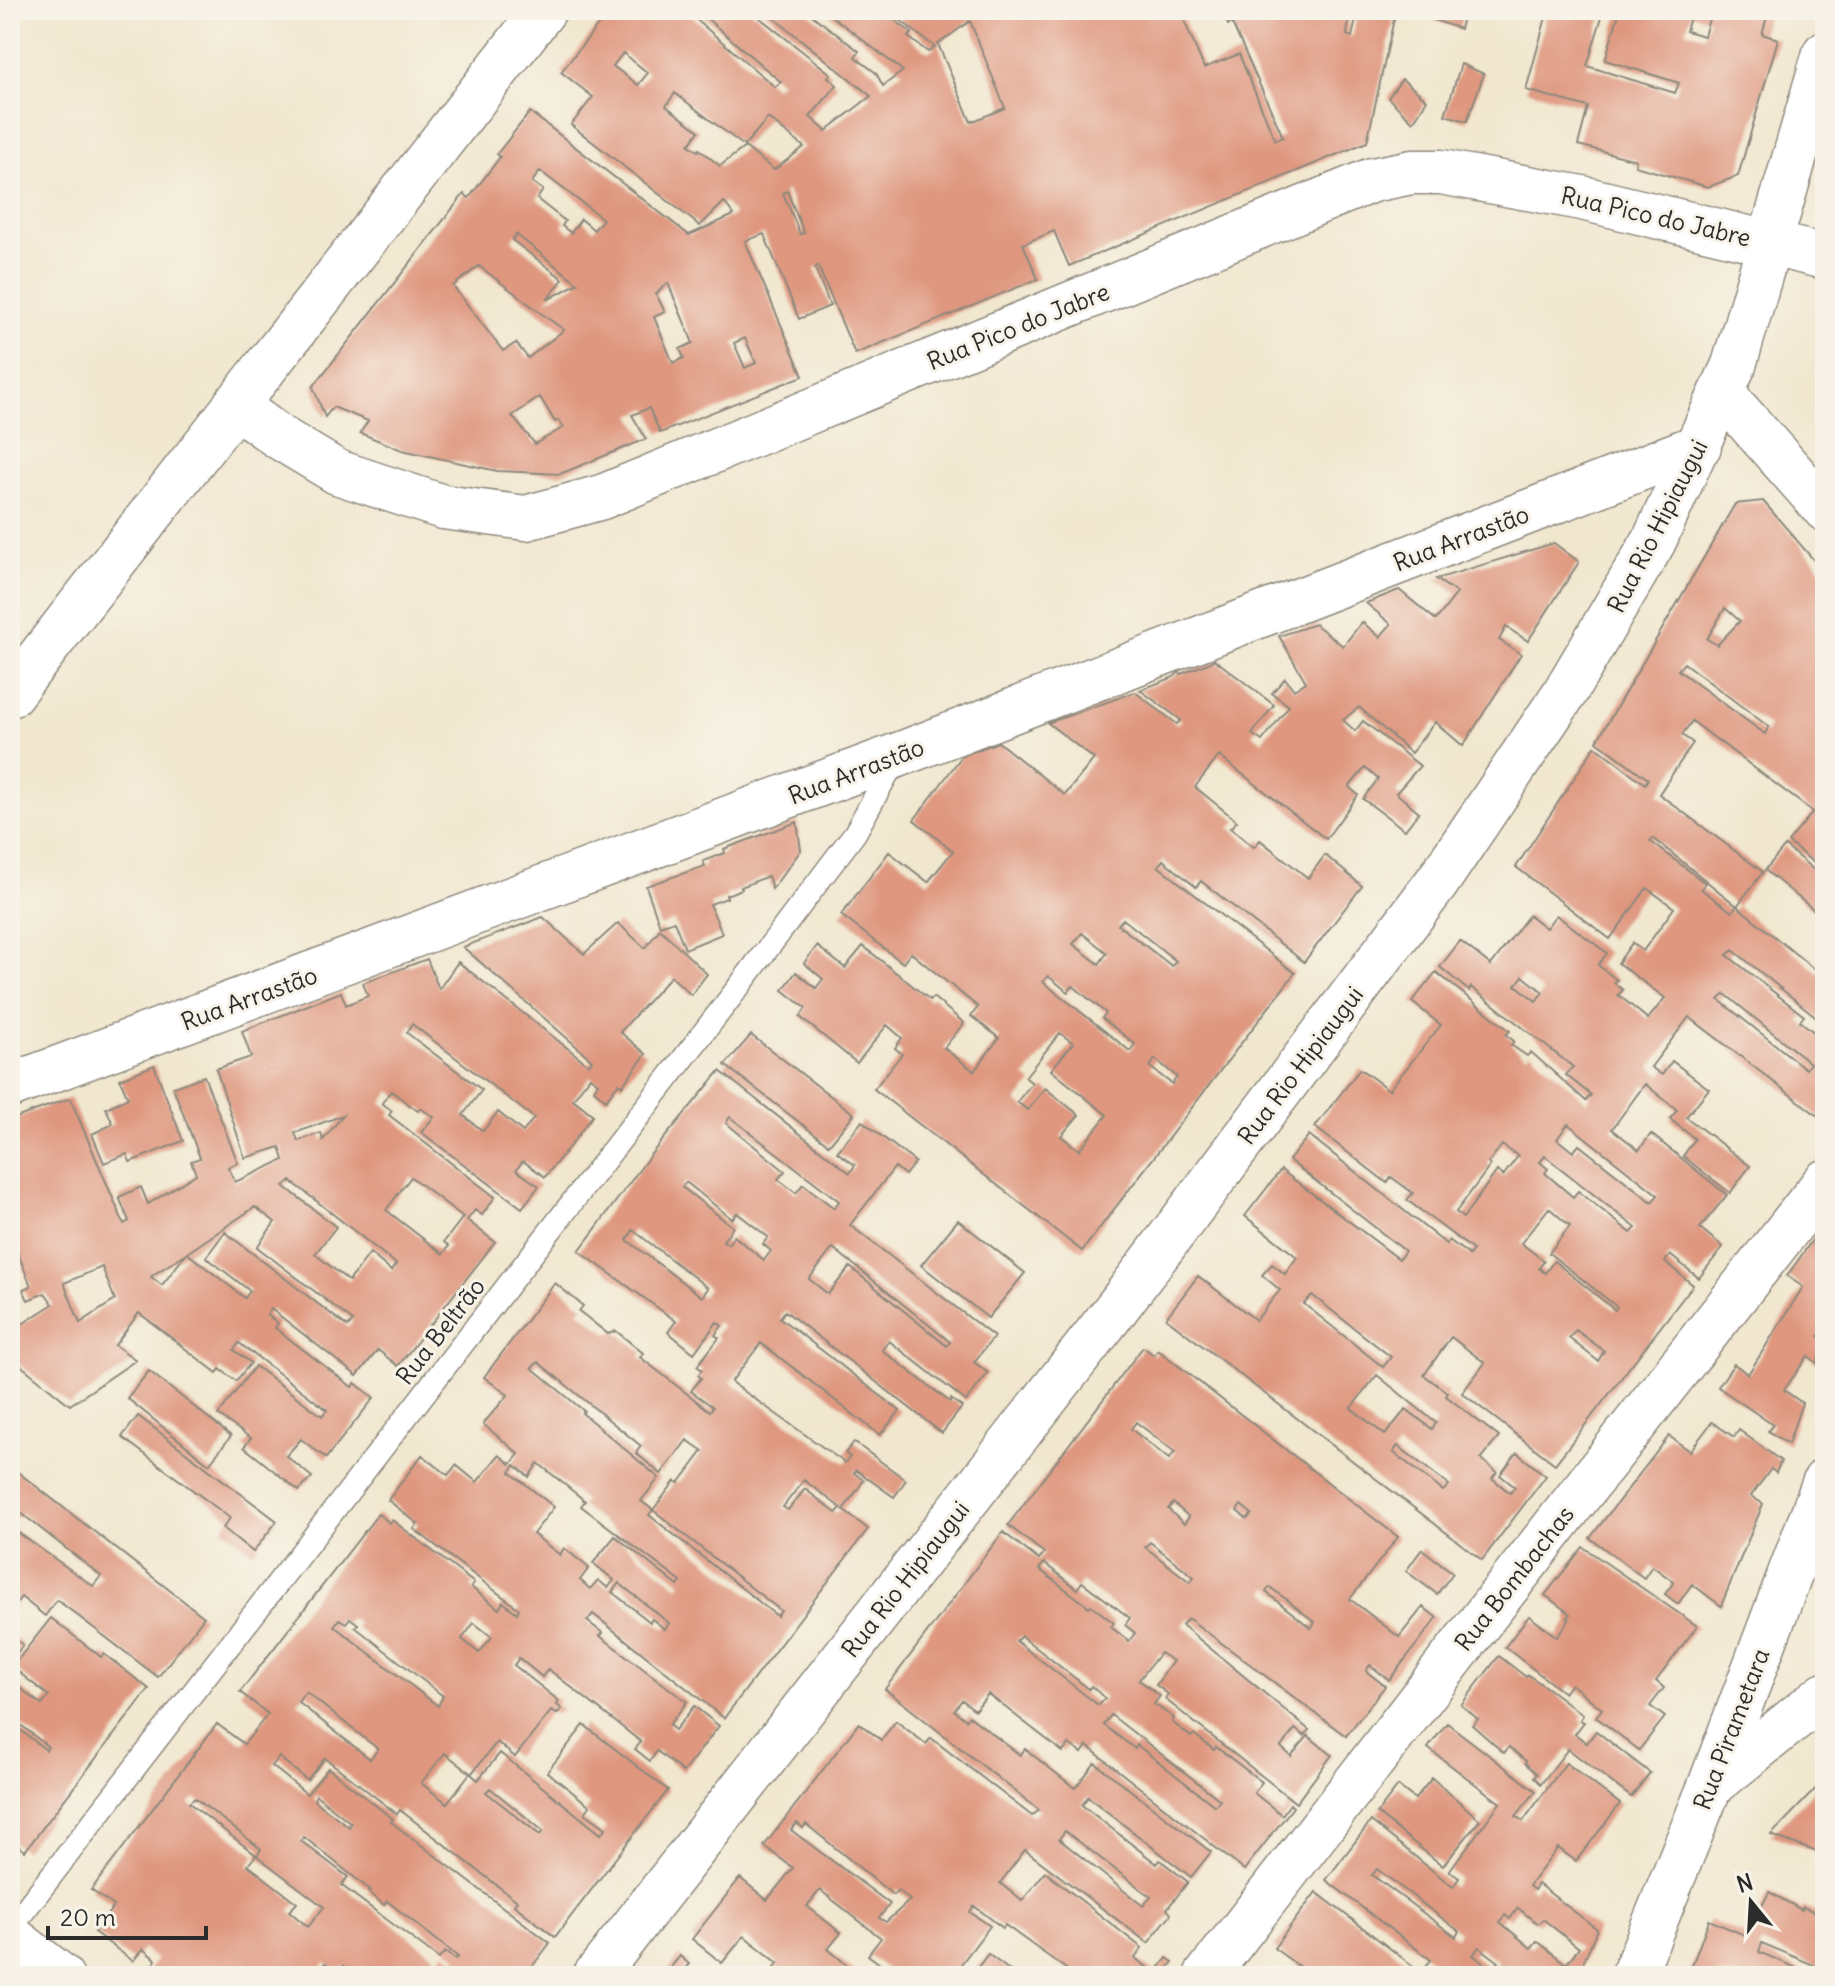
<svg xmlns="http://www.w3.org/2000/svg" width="1835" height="1986" viewBox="0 0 1835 1986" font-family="Delius,sans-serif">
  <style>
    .building { fill: #df977f; fill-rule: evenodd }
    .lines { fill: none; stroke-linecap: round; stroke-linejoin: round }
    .lane-casing { stroke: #8e897d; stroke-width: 25 }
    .street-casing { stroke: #8e897d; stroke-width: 47 }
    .secondary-casing { stroke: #8e897d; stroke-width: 47 }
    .lane { stroke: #fff; stroke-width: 22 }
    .street { stroke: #fff; stroke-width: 44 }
    .secondary { stroke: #fff; stroke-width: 44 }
    .labels { text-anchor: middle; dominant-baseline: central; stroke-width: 6; stroke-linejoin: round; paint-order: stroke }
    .street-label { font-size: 24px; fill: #2b2b2b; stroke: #f7f3e8 }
  </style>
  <rect width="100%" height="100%" fill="#f7f3e8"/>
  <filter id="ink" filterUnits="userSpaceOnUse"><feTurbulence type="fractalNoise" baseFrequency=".0125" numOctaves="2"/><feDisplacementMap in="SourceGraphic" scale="16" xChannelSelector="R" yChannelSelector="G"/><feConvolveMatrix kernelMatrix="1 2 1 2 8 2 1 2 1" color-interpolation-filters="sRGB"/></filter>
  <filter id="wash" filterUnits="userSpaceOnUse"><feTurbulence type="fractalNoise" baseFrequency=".006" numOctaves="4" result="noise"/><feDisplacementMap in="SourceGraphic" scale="32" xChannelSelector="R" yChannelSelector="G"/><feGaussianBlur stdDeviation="1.8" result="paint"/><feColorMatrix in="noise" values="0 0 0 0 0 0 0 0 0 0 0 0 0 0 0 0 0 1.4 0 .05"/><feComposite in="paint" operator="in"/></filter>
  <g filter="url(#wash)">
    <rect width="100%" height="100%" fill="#f1e7cf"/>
    <g id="blocks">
      <g class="building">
        <path d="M610 10H685L775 87 781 82 697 10H750L831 74 828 77 837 85 810 117 826 131 871 96 764 10H805L859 51 855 57 876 73 883 86 903 71 824 10H881L912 33 908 37 928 52 935 47 887 10H1208L1184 20 1204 68 1239 54 1275 140 1283 137 1232 23 1228 25 1221 10H1350L1347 35 1352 37 1358 10H1396L1367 142 1069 266 1054 231 1023 244 1038 279 855 354 818 266 815 268 830 306 799 319 764 234 745 241 803 376 660 433 649 408 632 415 646 439 560 474 497 471 402 450 360 433 368 421 333 407 325 417 313 387 464 194 469 198 500 157 497 154 530 112 689 235 734 215 724 202 700 226 571 125 593 97 561 72ZM970 21 1005 108 971 122 938 44ZM623 53 648 73 638 85 613 66ZM675 93 744 146 768 118 804 147 774 170 745 147 720 166 699 149 698 151 689 145 699 131 666 106ZM540 171 603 219 594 230 581 219 571 233 562 226 565 221 537 199 543 190 532 182ZM787 191 804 233 800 234 783 193ZM516 234 551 262 578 283 547 300 563 279 512 240ZM479 266 538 311 564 330 528 358 516 343 503 351 453 286ZM668 283 693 343 680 349 684 358 673 363 654 317 665 312 656 294ZM745 338 756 363 745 368 734 343ZM540 397 555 422 558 420 564 427 535 444 512 416Z"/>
        <polygon points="1433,10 1465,10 1460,29 1431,19"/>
        <path d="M1548 10H1604L1587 66 1675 93 1679 83 1605 60 1620 10H1769L1762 34 1778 39 1738 176 1708 187 1635 166 1636 160 1578 145 1588 107 1526 90ZM1691 14 1709 19 1704 36 1686 31Z"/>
        <polygon points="1461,64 1484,74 1467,121 1445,115"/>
        <polygon points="1402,79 1427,100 1413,122 1388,98"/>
        <path d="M1763 501 1825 573V824L1820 820 1818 823 1825 828V872L1788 842 1813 812 1692 721 1682 735 1693 743 1659 794 1763 872 1737 906 1653 838 1650 841 1705 883 1701 889 1732 912 1737 906 1825 978V1024L1733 950 1727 955 1804 1016 1800 1021 1825 1041V1114L1822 1119 1689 1017 1651 1067 1662 1075 1672 1061 1709 1089 1686 1117 1750 1166 1730 1193 1683 1156 1695 1139 1670 1119 1677 1110 1645 1084 1612 1129 1639 1150 1651 1134 1727 1195 1700 1228 1723 1247 1699 1278 1670 1255 1665 1262 1693 1285 1555 1464 1462 1393 1485 1363 1451 1337 1424 1375 1448 1393 1446 1396 1499 1437 1481 1459 1497 1472 1492 1478 1510 1493 1515 1487 1500 1475 1517 1453 1546 1476 1482 1560 1166 1318 1198 1276 1256 1320 1280 1290 1262 1275 1272 1264 1285 1274 1297 1257 1245 1216 1281 1170 1399 1259 1405 1251 1289 1160 1309 1135 1446 1244 1449 1240 1469 1255 1473 1250 1407 1200 1413 1193 1391 1177 1387 1183 1315 1127 1360 1069 1389 1090 1441 1025 1412 1002 1436 972 1510 1031 1506 1035 1514 1041 1511 1045 1527 1056 1531 1052 1586 1101 1591 1095 1566 1075 1573 1067 1471 987 1469 991 1440 967 1460 941 1491 965 1529 915 1546 928 1556 915 1607 953 1598 965 1617 980 1614 983 1623 990 1618 995 1627 1002 1648 1019 1665 998 1618 963 1632 943 1643 951 1674 908 1647 888 1610 939 1516 867 1595 746 1645 784 1648 779 1597 741 1735 504ZM1725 608 1740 621 1717 645 1707 639ZM1684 663 1769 727 1765 734 1678 670ZM1523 976 1543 992 1536 1001 1516 985ZM1725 994 1810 1063 1806 1069 1719 1000ZM1568 1124 1658 1195 1652 1202 1579 1145 1573 1152 1557 1139ZM1502 1145 1518 1156 1503 1176 1497 1171 1463 1218 1456 1212 1490 1166 1488 1163ZM1545 1156 1636 1228 1631 1233 1578 1191 1573 1197 1545 1173 1548 1169 1540 1162ZM1549 1208 1570 1226 1549 1253 1617 1307 1615 1310 1554 1261 1545 1273 1539 1268 1544 1261 1521 1243ZM1312 1295 1391 1357 1383 1367 1304 1304ZM1576 1330 1604 1351 1598 1361 1569 1338ZM1377 1375 1436 1423 1432 1429 1406 1409 1385 1435 1351 1408ZM1398 1446 1449 1485 1443 1491 1393 1452Z"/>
        <path d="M1554 543 1579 562 1528 641 1506 627 1499 640 1521 654 1463 746 1435 722 1411 753 1359 707 1343 720 1355 731 1363 721 1420 766 1396 793 1419 812 1405 830 1363 799 1378 779 1365 768 1349 787 1358 795 1326 839 1219 756 1195 787 1237 821 1230 828 1254 847 1260 840 1308 878 1325 855 1362 886 1304 962 1201 881 1196 887 1163 860 1158 866 1295 973 1082 1251 874 1089 902 1054 895 1048 902 1038 887 1025 857 1063 800 1017 806 1008 783 990 796 972 816 988 823 979 804 963 817 946 845 968 863 946 930 1000 933 997 964 1023 944 1048 974 1071 999 1038 971 1016 978 1007 911 953 903 963 841 915 889 852 928 882 953 851 914 820 962 756 998 742 1065 795 1094 759 1048 723 1135 692 1177 724 1181 720 1140 690 1174 677 1179 672 1181 674 1211 662 1214 659 1274 705 1252 734 1262 741 1289 706 1272 693 1285 678 1294 690 1306 682 1279 636 1315 624 1343 646 1362 622 1380 637 1391 624 1366 603 1399 590 1436 620 1457 593 1436 579ZM1123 919 1176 961 1172 966 1118 925ZM1082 933 1107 953 1099 964 1073 944ZM1048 976 1068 992 1073 986 1106 1013 1102 1018 1135 1044 1130 1051 1043 982ZM1060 1033 1073 1043 1051 1070 1107 1115 1079 1150 1061 1136 1079 1115 1045 1088 1028 1110 1017 1102 1032 1083 1025 1077ZM1155 1059 1177 1077 1172 1084 1150 1067Z"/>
        <polygon points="797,822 801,850 772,889 768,876 741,887 742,889 726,895 727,898 710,904 722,934 685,949 674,921 660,926 646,886 705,866 703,861 725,853 724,849"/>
        <polygon points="1785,846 1825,879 1825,919 1765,870"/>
        <path d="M543 917 584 954 618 923 645 948 660 929 707 974 691 995 671 976 620 1032 646 1054 622 1086 619 1083 606 1100 594 1090 598 1083 590 1077 573 1099 593 1115 570 1146 545 1177 523 1161 516 1170 539 1186 522 1208 421 1132 434 1117 420 1108 418 1111 391 1091 382 1103 392 1111 389 1115 495 1197 482 1215 475 1210 467 1220 495 1242 398 1366 378 1350 357 1376 271 1309 267 1315 278 1323 275 1328 352 1387 355 1383 374 1398 326 1458 301 1439 286 1456 312 1477 299 1491 244 1447 251 1438 218 1415 255 1366 322 1416 327 1410 239 1343 234 1350 251 1363 236 1381 220 1369 217 1373 139 1313 115 1345 136 1360 70 1405 19 1364 10 1370V1332L53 1304 45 1293 28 1300 23 1289 31 1286 14 1244 10 1246V1120L70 1098 124 1224 129 1221 119 1197 141 1187 148 1204 196 1174 191 1161 200 1158 173 1087 204 1076 238 1163 228 1167 235 1182 284 1160 280 1147 245 1158 216 1069 251 1057 242 1031 341 992 346 1005 368 996 363 983 427 959 439 989 458 962 589 1065 592 1060 463 947ZM412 1024 534 1118 523 1132 498 1112 483 1131 463 1115 482 1090 407 1033ZM343 1115 323 1140 321 1133 298 1141 295 1133ZM411 1177 463 1217 444 1242 449 1246 443 1254 386 1210ZM291 1181 396 1264 391 1271 370 1253 349 1281 315 1254 336 1227 284 1186ZM255 1207 275 1222 257 1247 353 1321 348 1327 225 1232 206 1257 250 1291 245 1298 187 1253ZM187 1253 162 1285 151 1277 153 1275ZM102 1267 115 1300 80 1323 64 1283Z"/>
        <polygon points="751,1035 854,1114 829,1145 725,1065"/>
        <polygon points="154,1065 183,1141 130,1162 127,1154 104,1163 92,1134 113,1124 106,1108 128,1098 120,1079"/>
        <path d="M720 1071 850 1173 855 1165 837 1152 862 1121 915 1162 905 1175 895 1167 850 1225 994 1337 974 1362 988 1373 966 1401 889 1341 882 1350 950 1402 951 1399 962 1407 942 1433 785 1311 780 1318 900 1411 880 1435 761 1343 731 1382 845 1463 850 1457 845 1453 854 1442 906 1480 894 1497 856 1470 854 1473 864 1480 843 1510 868 1529 724 1718 593 1614 587 1621 603 1633 600 1636 687 1702 669 1725 675 1730 694 1706 719 1726 683 1772 657 1751 650 1761 635 1749 641 1742 548 1669 542 1677 519 1658 514 1665 559 1701 557 1705 562 1709 557 1714 551 1711 515 1757 497 1742 471 1774 478 1780 500 1753 601 1834 606 1828 585 1813 590 1806 547 1772 584 1725 668 1790 555 1937 514 1905 517 1901 400 1810 397 1814 325 1758 307 1780 279 1757 272 1766 307 1794 328 1768 393 1819 391 1822 550 1943 525 1976H355L343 1966 338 1972 325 1963 318 1973 322 1976H152L147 1972 156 1960 143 1949 133 1961 94 1932 114 1906 91 1890 217 1724 244 1744 268 1714 240 1692 378 1514 390 1523 392 1520 474 1583 471 1587 499 1609 503 1602 517 1613 519 1609 414 1529 418 1524 388 1500 422 1455 448 1475 456 1465 477 1482 499 1455 511 1464 519 1454 483 1424 508 1395 484 1377 555 1283 583 1306 579 1311 608 1334 616 1331 643 1353 640 1357 699 1403 710 1411 713 1407 691 1391 701 1378 698 1375 702 1370 697 1366 719 1338 715 1335 722 1326 717 1322 694 1353 668 1332 676 1321 579 1251 651 1154ZM730 1117 839 1201 834 1208 803 1184 796 1193 778 1179 785 1171 726 1123ZM686 1182 732 1219 737 1213 768 1237 763 1244 771 1251 764 1260 734 1236 728 1244 723 1241 733 1227 682 1187ZM633 1230 708 1288 702 1297 627 1240ZM833 1248 950 1342 947 1346 850 1267 828 1294 809 1279ZM538 1362 641 1446 636 1453 661 1474 687 1440 703 1451 679 1483 675 1481 653 1510 781 1611 777 1616 649 1515 653 1510 641 1501 659 1478 582 1413 584 1411 532 1368ZM538 1463 585 1501 581 1506 681 1582 678 1586 615 1536 593 1563 614 1580 608 1588 598 1580 590 1589 580 1580 589 1568 564 1548 560 1555 533 1534 554 1507 510 1472 515 1465 529 1477ZM804 1480 841 1508 836 1513 805 1489 788 1510 783 1507ZM619 1583 669 1623 665 1629 652 1619 650 1622 612 1592ZM350 1618 358 1624 355 1627 443 1696 438 1706 334 1626 339 1619 346 1623ZM474 1623 492 1637 479 1653 462 1639ZM306 1692 378 1749 370 1759 298 1702ZM445 1753 470 1773 447 1803 421 1783ZM490 1788 543 1831 540 1835 486 1792ZM316 1795 351 1823 349 1827 314 1800ZM195 1798 261 1849 257 1856 324 1907 308 1927 289 1911 297 1903 248 1865 256 1855 189 1803ZM304 1837 370 1890 368 1892 384 1905 387 1901 458 1957 455 1959 445 1952 439 1959 341 1885 348 1877 301 1841Z"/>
        <polygon points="958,1220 1025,1273 988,1318 921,1265"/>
        <polygon points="1825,1222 1825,1326 1819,1336 1825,1341 1817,1363 1808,1356 1784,1390 1802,1403 1788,1444 1768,1431 1773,1425 1718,1387 1734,1364 1748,1374 1752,1368 1803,1287 1787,1276"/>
        <path d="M1143 1347 1154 1355 1158 1350 1398 1537 1350 1599 1399 1637 1423 1607 1437 1618 1389 1680 1370 1665 1366 1671 1385 1686 1346 1736 1188 1618 1182 1625 1309 1730 1304 1736 1295 1729 1281 1747 1291 1756 1308 1736 1332 1755 1296 1803 1165 1699 1168 1694 1156 1685 1173 1661 1160 1653 1139 1680 1160 1696 1154 1704 1174 1718 1172 1722 1191 1737 1194 1734 1214 1750 1216 1747 1262 1782 1254 1793 1282 1815 1290 1804 1293 1807 1244 1870 1087 1746 1082 1753 1069 1744 1063 1752 988 1694 975 1710 962 1700 954 1710 966 1720 969 1716 1020 1755 1025 1749 1075 1788 1095 1763 1211 1852 1191 1877 1088 1797 1082 1805 1157 1864 1160 1860 1188 1882 1167 1909 1171 1914 1148 1943 1025 1850 1000 1883 1022 1901 1045 1872 1142 1948 1135 1958 1155 1973 1167 1958 1173 1962 1162 1976H1071L1073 1974 1005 1925 1003 1928 974 1906 970 1912 990 1926 952 1976H896L868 1955 881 1938 820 1890 807 1906 841 1933 828 1949 858 1974 856 1976H768L778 1963 744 1936 722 1963 692 1939 740 1878 767 1900 793 1868 764 1846 859 1723 881 1740 896 1721 926 1744 931 1738 1032 1816 1039 1810 885 1689 1003 1532 1039 1560 1044 1553 1008 1525ZM1136 1422 1175 1452 1169 1459 1131 1429ZM1173 1503 1189 1517 1184 1524 1168 1509ZM1241 1505 1252 1514 1247 1519 1237 1511ZM1150 1542 1194 1577 1190 1582 1145 1547ZM1044 1563 1077 1589 1082 1582 1130 1618 1125 1625 1135 1633 1129 1641 1111 1627 1114 1623 1091 1605 1089 1607 1039 1569ZM1270 1587 1315 1622 1311 1628 1266 1592ZM1021 1636 1089 1689 1091 1686 1105 1698 1098 1705 1016 1641ZM1111 1715 1220 1800 1215 1806 1137 1745 1135 1749 1104 1725ZM797 1823 803 1828 806 1824 893 1895 898 1890 910 1900 886 1922 879 1918 890 1904 791 1830ZM1065 1831 1151 1897 1143 1906 1059 1839Z"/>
        <polygon points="149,1371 231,1436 209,1464 127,1398"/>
        <polygon points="138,1416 277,1521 253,1552 223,1528 230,1518 122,1437"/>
        <polygon points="1712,1422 1734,1437 1739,1430 1781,1461 1776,1473 1771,1469 1751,1496 1763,1504 1721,1606 1692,1584 1678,1604 1665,1594 1674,1582 1652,1566 1644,1578 1590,1538 1669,1436 1690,1451"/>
        <polygon points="10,1466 204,1617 158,1677 57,1600 45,1616 21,1597 10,1612 10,1527 93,1586 101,1576 21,1513 16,1519 10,1514"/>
        <polygon points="1583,1547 1697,1626 1656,1681 1664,1688 1650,1706 1665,1717 1639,1750 1596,1717 1602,1709 1571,1684 1564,1693 1505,1647 1529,1616 1557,1637 1569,1620 1567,1618 1570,1614 1545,1595"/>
        <polygon points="1422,1549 1453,1573 1437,1594 1406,1571"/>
        <polygon points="51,1618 101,1657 104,1654 149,1689 25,1851 10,1840 10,1722 46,1750 48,1747 10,1716 10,1680 42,1705 49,1696 12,1667"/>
        <polygon points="10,1635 23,1645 10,1662"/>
        <polygon points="1499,1656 1526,1677 1528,1675 1550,1690 1583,1715 1580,1720 1584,1722 1575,1734 1587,1743 1596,1731 1650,1773 1631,1797 1568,1749 1541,1784 1534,1777 1537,1774 1525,1763 1526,1761 1509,1747 1504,1753 1472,1725 1478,1719 1461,1705"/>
        <path d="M1447 1723 1536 1791 1516 1816 1523 1821 1566 1763 1620 1804 1576 1861 1558 1848 1529 1886 1534 1890 1538 1884 1597 1929 1578 1976H1518L1512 1972 1510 1976H1312L1274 1948 1316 1892 1421 1972 1431 1960 1326 1880 1371 1821 1453 1887 1459 1878 1449 1871 1500 1803 1428 1748ZM1377 1869 1459 1931 1456 1937 1372 1875ZM1518 1908 1538 1924 1543 1919 1579 1948 1566 1964 1537 1941 1531 1948 1500 1922 1505 1915 1510 1919ZM1479 1947 1499 1962 1492 1969 1473 1955Z"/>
        <polygon points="1432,1778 1480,1820 1443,1866 1377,1813 1398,1786 1415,1799"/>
        <polygon points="1825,1779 1825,1855 1771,1835"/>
        <polygon points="1769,1892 1802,1910 1803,1907 1825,1916 1825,1970 1762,1943 1759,1952 1815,1976 1688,1976 1709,1920 1747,1936"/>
        <polygon points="988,1954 1017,1976 971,1976"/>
        <polygon points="680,1956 689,1964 679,1976 663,1976"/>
      </g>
    </g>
  </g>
  <g filter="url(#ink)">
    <use href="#blocks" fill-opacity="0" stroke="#8e897d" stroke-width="2"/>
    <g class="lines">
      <g class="lane-casing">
        <polyline id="lane" points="10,1929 731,997 855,833 895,760"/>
      </g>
      <g class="street-casing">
        <g id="street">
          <polyline points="1723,394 1825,509"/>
          <polyline points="235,405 279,437 337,472 443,507 526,518 602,497 1372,180 1412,172 1441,172 1582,198 1825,257"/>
          <polyline points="10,1086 898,755 1699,446"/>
          <polyline points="1712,1785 1825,1694"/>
          <polyline points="10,1936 61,1976"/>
          <polyline points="595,1976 1119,1305 1438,881 1564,694 1654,541 1734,365 1825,53"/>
          <polyline points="1206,1976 1501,1595 1825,1182"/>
          <polyline points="1633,1976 1710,1786 1825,1481"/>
        </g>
      </g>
      <g class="secondary-casing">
        <polyline id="secondary" points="10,695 544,10"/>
      </g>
      <use href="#lane" class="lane"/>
      <use href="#street" class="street"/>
      <use href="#secondary" class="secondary"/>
    </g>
  </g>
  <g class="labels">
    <g class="street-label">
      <text transform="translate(1656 216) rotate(13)">Rua Pico do Jabre</text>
      <text transform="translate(1018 326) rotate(-22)">Rua Pico do Jabre</text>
      <text transform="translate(1657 526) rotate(-63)">Rua Rio Hipiaugui</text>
      <text transform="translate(1461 538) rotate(-21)">Rua Arrastão</text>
      <text transform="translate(856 771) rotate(-21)">Rua Arrastão</text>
      <text transform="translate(249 998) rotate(-20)">Rua Arrastão</text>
      <text transform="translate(1300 1065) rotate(-53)">Rua Rio Hipiaugui</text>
      <text transform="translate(440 1331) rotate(-52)">Rua Beltrão</text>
      <text transform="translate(1514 1578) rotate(-52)">Rua Bombachas</text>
      <text transform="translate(905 1579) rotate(-52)">Rua Rio Hipiaugui</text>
      <text transform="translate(1731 1729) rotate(-69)">Rua Pirametara</text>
    </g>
  </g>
  <rect width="1835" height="1986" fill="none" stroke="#f7f3e8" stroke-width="40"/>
  <g transform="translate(1751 1902) rotate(342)" stroke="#f7f3e8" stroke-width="6" paint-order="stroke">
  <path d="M0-6L14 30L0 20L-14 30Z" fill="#2b2b2b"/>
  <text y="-12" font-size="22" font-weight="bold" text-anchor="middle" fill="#2b2b2b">N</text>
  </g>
  <path d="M48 1926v12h158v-12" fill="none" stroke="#2b2b2b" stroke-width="4"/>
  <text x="60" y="1926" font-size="24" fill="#2b2b2b" stroke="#f7f3e8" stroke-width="6" paint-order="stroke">20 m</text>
</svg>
